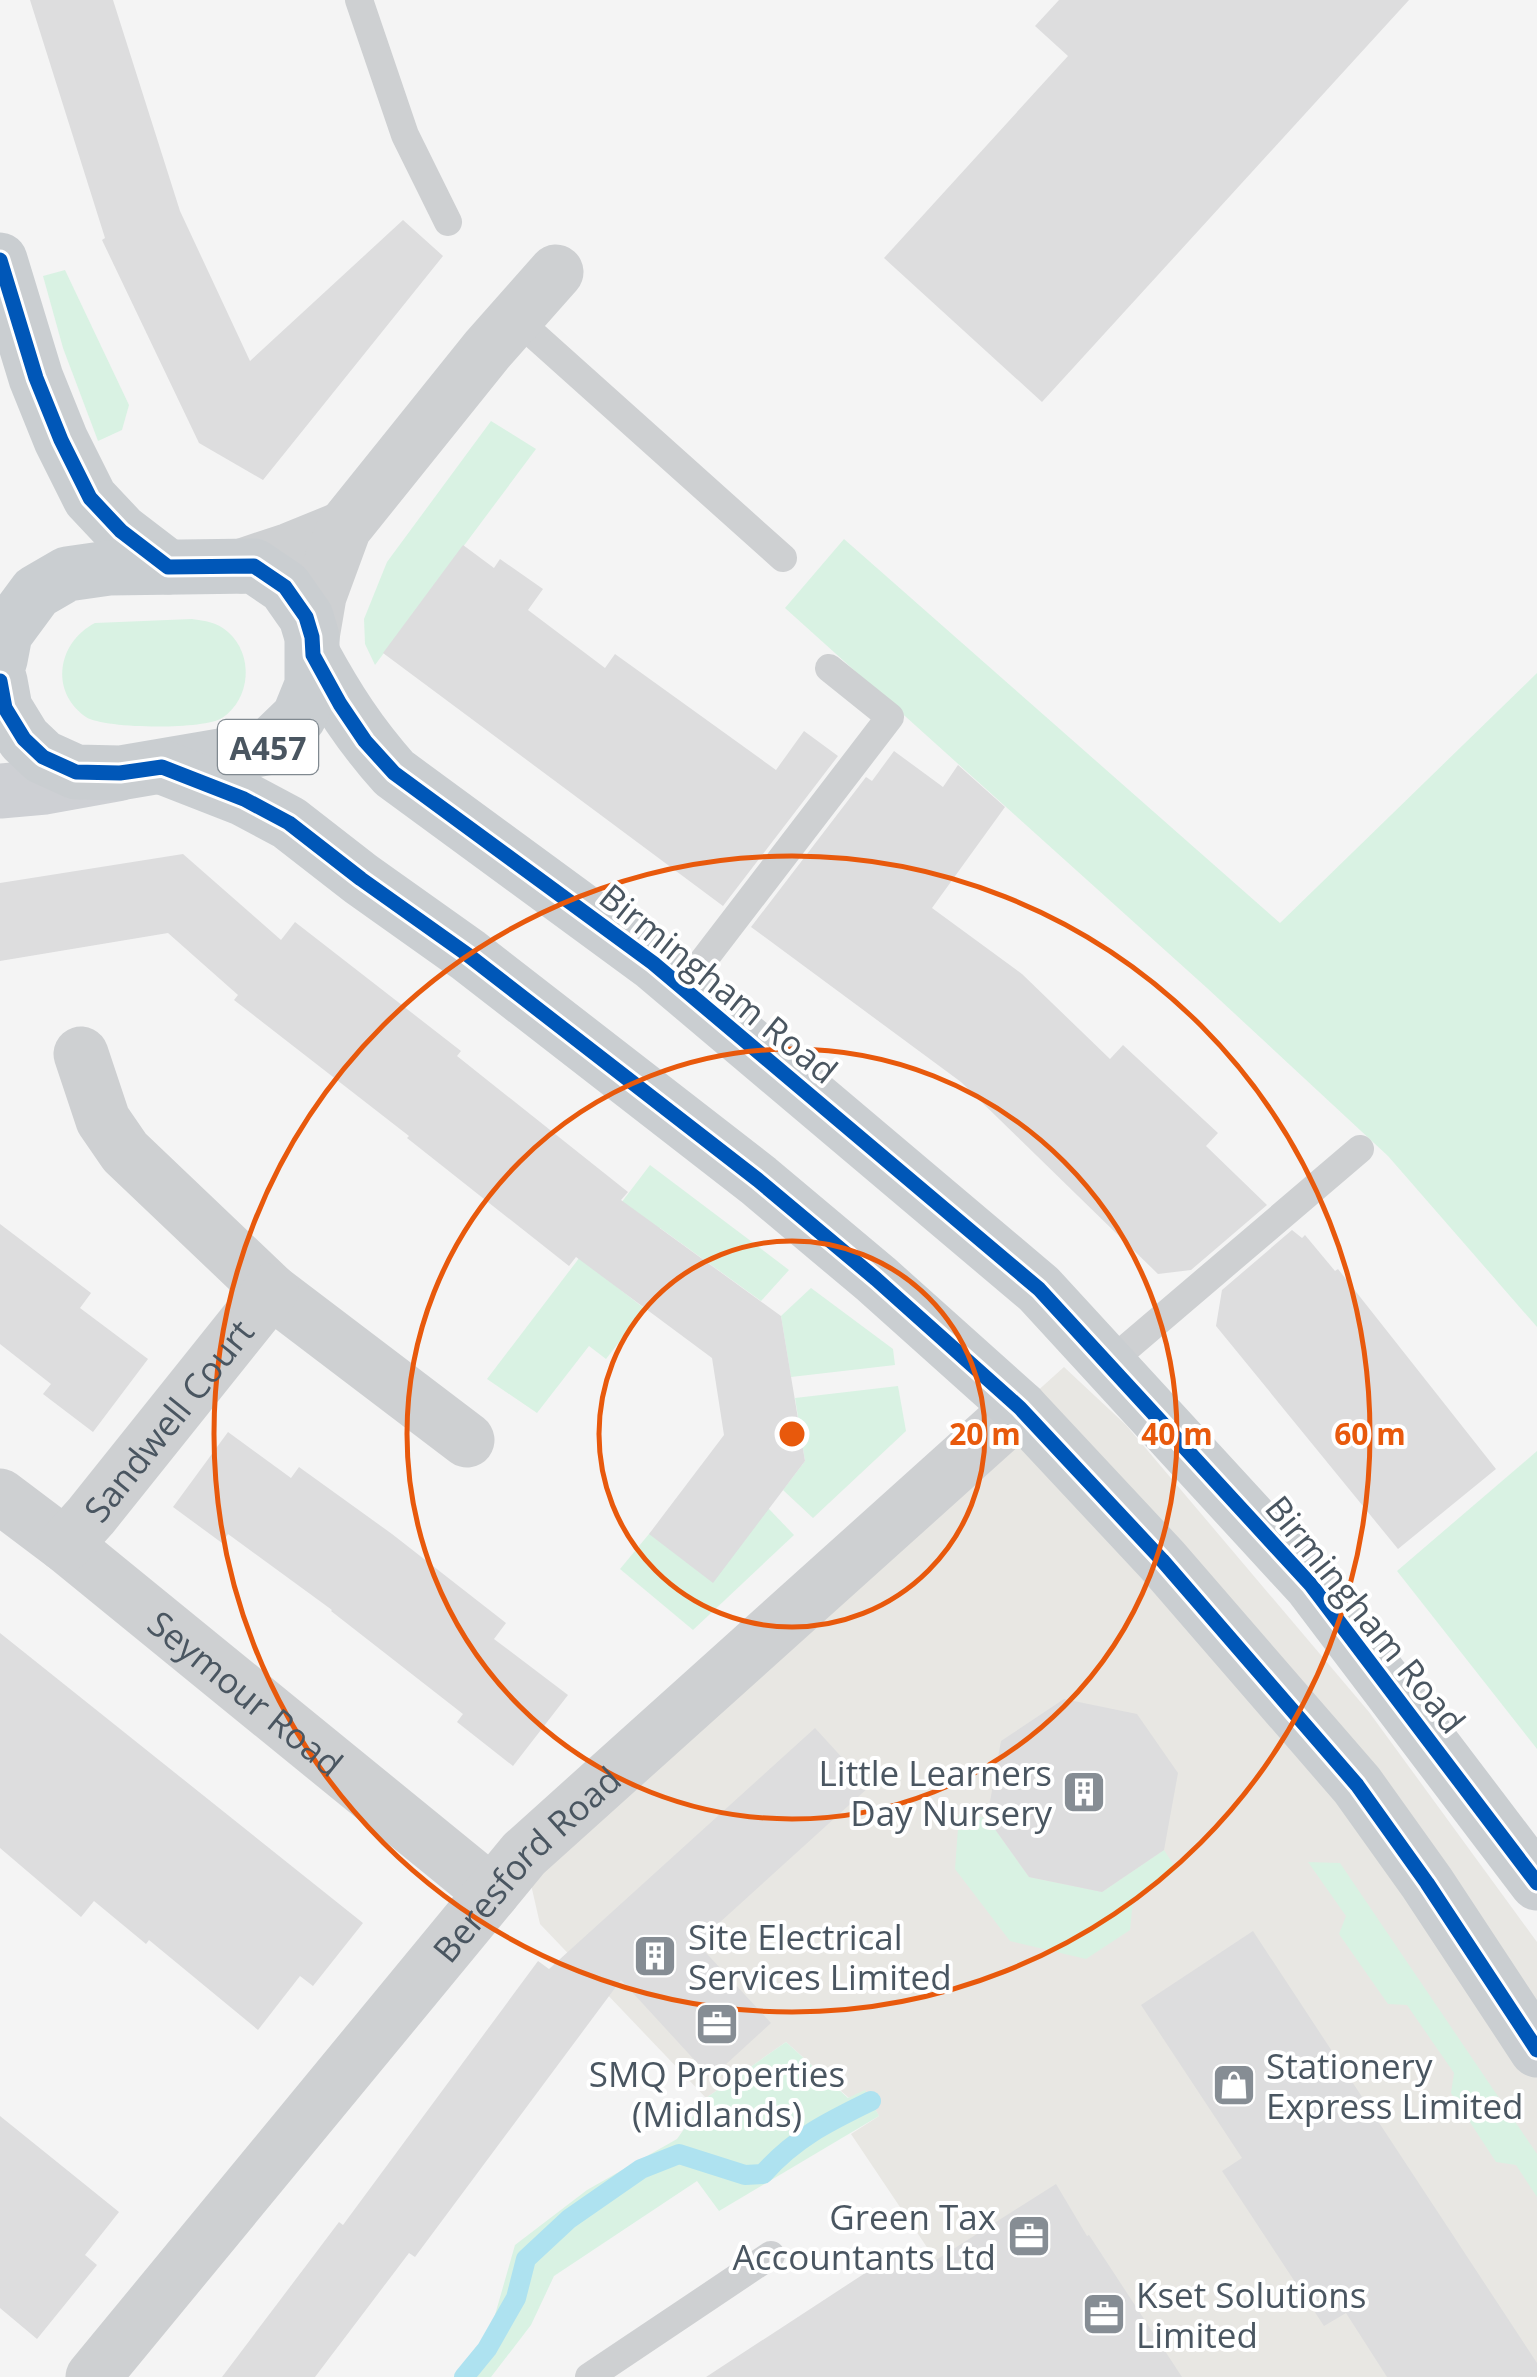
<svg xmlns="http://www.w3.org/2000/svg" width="1537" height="2377" viewBox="0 0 1537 2377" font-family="'Open Sans',sans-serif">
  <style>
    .commercial { fill: #e8e7e3 }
    .green { fill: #d9f2e3 }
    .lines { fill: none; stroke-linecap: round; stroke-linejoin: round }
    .stream { stroke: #aee2f0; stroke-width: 20 }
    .building { fill: #ddddde }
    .lane { stroke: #ced0d2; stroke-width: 28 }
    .street { stroke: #ced0d2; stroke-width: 55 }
    .secondary { stroke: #ced0d4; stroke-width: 55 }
    .primary { stroke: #caced1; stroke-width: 55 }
    .cycleway-casing { stroke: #fff; stroke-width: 21 }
    .cycleway { stroke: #0057b8; stroke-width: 15 }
    .ring { fill: none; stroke: #e8590c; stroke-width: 5 }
    .labels { text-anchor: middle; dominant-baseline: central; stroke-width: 8; stroke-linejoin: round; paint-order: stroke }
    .shield { fill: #fff; stroke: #808990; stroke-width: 2.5 }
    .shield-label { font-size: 32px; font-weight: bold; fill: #4a5661 }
    .street-label { font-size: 35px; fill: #4a5661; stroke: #fff }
    .poi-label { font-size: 35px; fill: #4a5661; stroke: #fff; text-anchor: start }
    .centre { fill: #e8590c; stroke: #fff; stroke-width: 5 }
    .ring-label { font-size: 30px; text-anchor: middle; font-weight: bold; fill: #e8590c; stroke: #fff; stroke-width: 8; stroke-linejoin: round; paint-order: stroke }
  </style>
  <rect width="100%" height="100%" fill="#f4f4f4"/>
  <polygon class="commercial" points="1064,1367 1126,1425 1369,1712 1537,1942 1537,2377 1014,2377 851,2134 879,2116 864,2091 849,2098 786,2042 706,2098 540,1924 524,1854"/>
  <g class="green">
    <polygon points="65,270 129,405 122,430 98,441 63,348 43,276"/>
    <polygon points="491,421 536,449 375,665 365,644 364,619 387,562"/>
    <polygon points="844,539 1280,923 1537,673 1537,1327 1388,1156 1207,988 785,608"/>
    <path d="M192 619C205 621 217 622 228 632 254 655 251 699 222 718 204 730 104 729 86 717 49 691 58 642 95 623Z"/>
    <polygon points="650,1165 789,1270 761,1301 660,1228 617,1287 645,1309 606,1359 589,1346 537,1413 487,1379"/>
    <polygon points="811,1288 893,1349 895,1365 791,1377 781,1316"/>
    <polygon points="898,1386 906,1431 813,1518 783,1490 805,1461 795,1398"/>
    <polygon points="1537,1451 1537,1749 1397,1571"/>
    <polygon points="769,1509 794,1535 693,1630 620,1569 649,1534"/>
    <polygon points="959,1815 987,1818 1029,1877 1102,1892 1164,1850 1177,1870 1133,1900 1130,1930 1086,1959 1010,1941 955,1869"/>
    <polygon points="1308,1862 1340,1863 1537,2154 1537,2197 1516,2165 1496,2162 1451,2093 1454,2073 1407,2005 1388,2004 1339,1934 1346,1916"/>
    <polygon points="786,2042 848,2098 865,2090 879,2116 719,2211 697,2181 554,2276 531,2325 491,2377 454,2377 491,2329 515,2245 587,2190 677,2139 706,2098"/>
  </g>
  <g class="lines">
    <path class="stream" d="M464 2377 487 2349 516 2298 526 2259 569 2219 641 2169 679 2154 745 2175 763 2174C795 2138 828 2122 871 2101"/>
  </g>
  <g class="building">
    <polygon points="30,0 113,0 180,211 250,361 403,220 443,256 263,480 199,443 102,240 105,238"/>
    <polygon points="1059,0 1409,0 1042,402 884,258 1068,56 1035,26"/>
    <polygon points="463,545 494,568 500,559 543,589 528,610 605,668 615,654 776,770 804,731 838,756 723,906 383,653"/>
    <polygon points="894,751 943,787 958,765 1005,807 932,908 1022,974 1110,1059 1123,1045 1218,1133 1206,1146 1267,1205 1191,1270 1158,1274 961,1082 751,927 866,777 872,781"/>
    <polygon points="183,854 281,940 295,922 461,1051 457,1056 628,1192 621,1200 781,1316 805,1461 713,1583 649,1534 724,1435 712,1358 576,1257 569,1266 407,1138 409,1136 234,1000 238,995 168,933 0,961 0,883"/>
    <polygon points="0,1224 91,1293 80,1308 148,1359 93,1432 43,1394 51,1384 0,1344"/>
    <polygon points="1292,1230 1302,1238 1305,1235 1335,1271 1338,1269 1496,1469 1398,1549 1216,1326 1222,1290"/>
    <polygon points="228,1432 291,1478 299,1467 392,1534 506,1623 494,1639 568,1695 513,1766 457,1722 463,1714 331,1611 332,1610 228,1534 222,1543 173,1507"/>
    <polygon points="0,1633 363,1923 313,1986 300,1976 258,2030 149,1940 146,1944 94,1901 81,1917 0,1848"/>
    <polygon points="1064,1699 1137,1714 1178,1773 1164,1850 1102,1892 1029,1877 987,1818 1001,1741"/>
    <polygon points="815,1728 869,1787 697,1943 771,2023 711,2078 621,1980 415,2257 409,2253 315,2377 222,2377 339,2222 343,2225 538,1961 549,1969"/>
    <polygon points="1253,1931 1537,2363 1537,2377 1387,2377 1346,2313 1324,2326 1222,2171 1242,2158 1141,2005"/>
    <polygon points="0,2116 119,2212 85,2255 97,2265 37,2339 0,2308"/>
    <polygon points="1056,2184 1087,2236 1089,2235 1182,2377 706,2377 902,2249 917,2272"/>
  </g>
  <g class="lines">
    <g class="lane">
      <polyline points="359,0 405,135 448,222"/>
      <polyline points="515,318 783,558"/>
      <polyline points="683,987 890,717 829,668"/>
      <polyline points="1109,1363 1360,1149"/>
      <polyline points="589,2377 771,2255"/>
    </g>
    <g class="street">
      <polyline points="242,566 290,550 344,528"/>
      <polyline points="312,637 319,596 344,528 487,350 556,272"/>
      <polyline points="81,1054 103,1120 125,1152 271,1291 467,1440"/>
      <path id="s1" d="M0 1496 65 1545 492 1893"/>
      <path id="s2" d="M65 1545 91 1516 271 1291"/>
      <path id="s3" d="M93 2377 524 1854 1020 1408"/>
    </g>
    <polyline class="secondary" points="0,791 45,787 117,774"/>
    <g class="primary">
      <polyline points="0,260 36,378 61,440 90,498 121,531 168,567"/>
      <path d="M313 655C337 699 360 735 394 773L653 963 1039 1289 1311 1585 1537 1883"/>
      <polyline points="0,660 5,634 36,592 67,574 109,568 254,566 285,587 306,617 312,637 312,685 299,717 267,748 120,773 76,772 43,757 24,739 5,708 0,681"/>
      <polyline points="162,767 244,799 289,823 361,879 468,955 758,1180 876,1279 1020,1408 1162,1560 1357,1785 1427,1883 1537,2050"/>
    </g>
    <g class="cycleway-casing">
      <g id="cycleway">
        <polyline points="0,260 36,378 61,440 90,498 121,531 168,567 254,566 285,587 306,617 312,637 313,655 340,704 365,741 394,773 653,963 1039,1289 1311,1585 1537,1883"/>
        <polyline points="0,681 5,708 24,739 43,757 76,772 120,773 162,767 244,799 289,823 361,879 468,955 758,1180 876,1279 1020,1408 1162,1560 1357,1785 1427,1883 1537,2050"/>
      </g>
    </g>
    <use href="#cycleway" class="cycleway"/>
  </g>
  <g class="ring">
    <circle cx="792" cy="1434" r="193"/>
    <circle cx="792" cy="1434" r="385"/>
    <circle cx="792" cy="1434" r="578"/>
  </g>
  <defs>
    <g id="building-square" transform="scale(2.25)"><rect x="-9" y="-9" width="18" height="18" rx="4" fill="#868d94" stroke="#fff"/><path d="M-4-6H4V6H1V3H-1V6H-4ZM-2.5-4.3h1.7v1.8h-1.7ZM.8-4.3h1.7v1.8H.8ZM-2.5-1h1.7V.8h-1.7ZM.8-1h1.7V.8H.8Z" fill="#fff"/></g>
    <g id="office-square" transform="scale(2.25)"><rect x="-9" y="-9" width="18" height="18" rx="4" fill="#868d94" stroke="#fff"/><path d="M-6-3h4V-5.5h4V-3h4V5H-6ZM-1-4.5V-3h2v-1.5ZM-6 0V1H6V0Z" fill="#fff"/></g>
    <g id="shop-square" transform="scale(2.25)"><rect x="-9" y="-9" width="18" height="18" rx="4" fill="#868d94" stroke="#fff"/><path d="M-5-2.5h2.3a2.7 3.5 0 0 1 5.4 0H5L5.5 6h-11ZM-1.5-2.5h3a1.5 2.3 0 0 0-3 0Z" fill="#fff"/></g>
  </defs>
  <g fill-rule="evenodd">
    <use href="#building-square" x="1084" y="1792"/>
    <use href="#building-square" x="655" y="1956"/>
    <use href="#office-square" x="717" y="2024"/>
    <use href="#shop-square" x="1234" y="2085"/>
    <use href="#office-square" x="1029" y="2236"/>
    <use href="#office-square" x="1104" y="2314"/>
  </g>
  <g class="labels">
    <rect class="shield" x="218" y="720" width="100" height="54" rx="8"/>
    <g class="shield-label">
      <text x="268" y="747">A457</text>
    </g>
    <g class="street-label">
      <text transform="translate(719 983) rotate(39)">Birmingham Road</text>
      <text stroke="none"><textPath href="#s2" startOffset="162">Sandwell Court</textPath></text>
      <text transform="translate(1366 1614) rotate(51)">Birmingham Road</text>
      <text stroke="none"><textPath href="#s1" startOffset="315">Seymour Road</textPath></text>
      <text stroke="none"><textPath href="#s3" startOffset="672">Beresford Road</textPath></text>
    </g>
    <g class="poi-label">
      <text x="1052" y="1772" text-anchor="end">Little Learners<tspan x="1052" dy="40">Day Nursery</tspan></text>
      <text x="688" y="1936">Site Electrical<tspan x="688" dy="40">Services Limited</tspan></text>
      <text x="1266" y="2065">Stationery<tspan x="1266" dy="40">Express Limited</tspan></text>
      <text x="717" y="2073" text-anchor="middle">SMQ Properties<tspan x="717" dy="40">(Midlands)</tspan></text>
      <text x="996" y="2216" text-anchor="end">Green Tax<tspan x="996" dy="40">Accountants Ltd</tspan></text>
      <text x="1136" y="2294">Kset Solutions<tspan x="1136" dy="40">Limited</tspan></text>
    </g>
  </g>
  <circle cx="792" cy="1434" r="15" class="centre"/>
  <g class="ring-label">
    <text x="985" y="1445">20 m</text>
    <text x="1177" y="1445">40 m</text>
    <text x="1370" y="1445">60 m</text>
  </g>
</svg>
